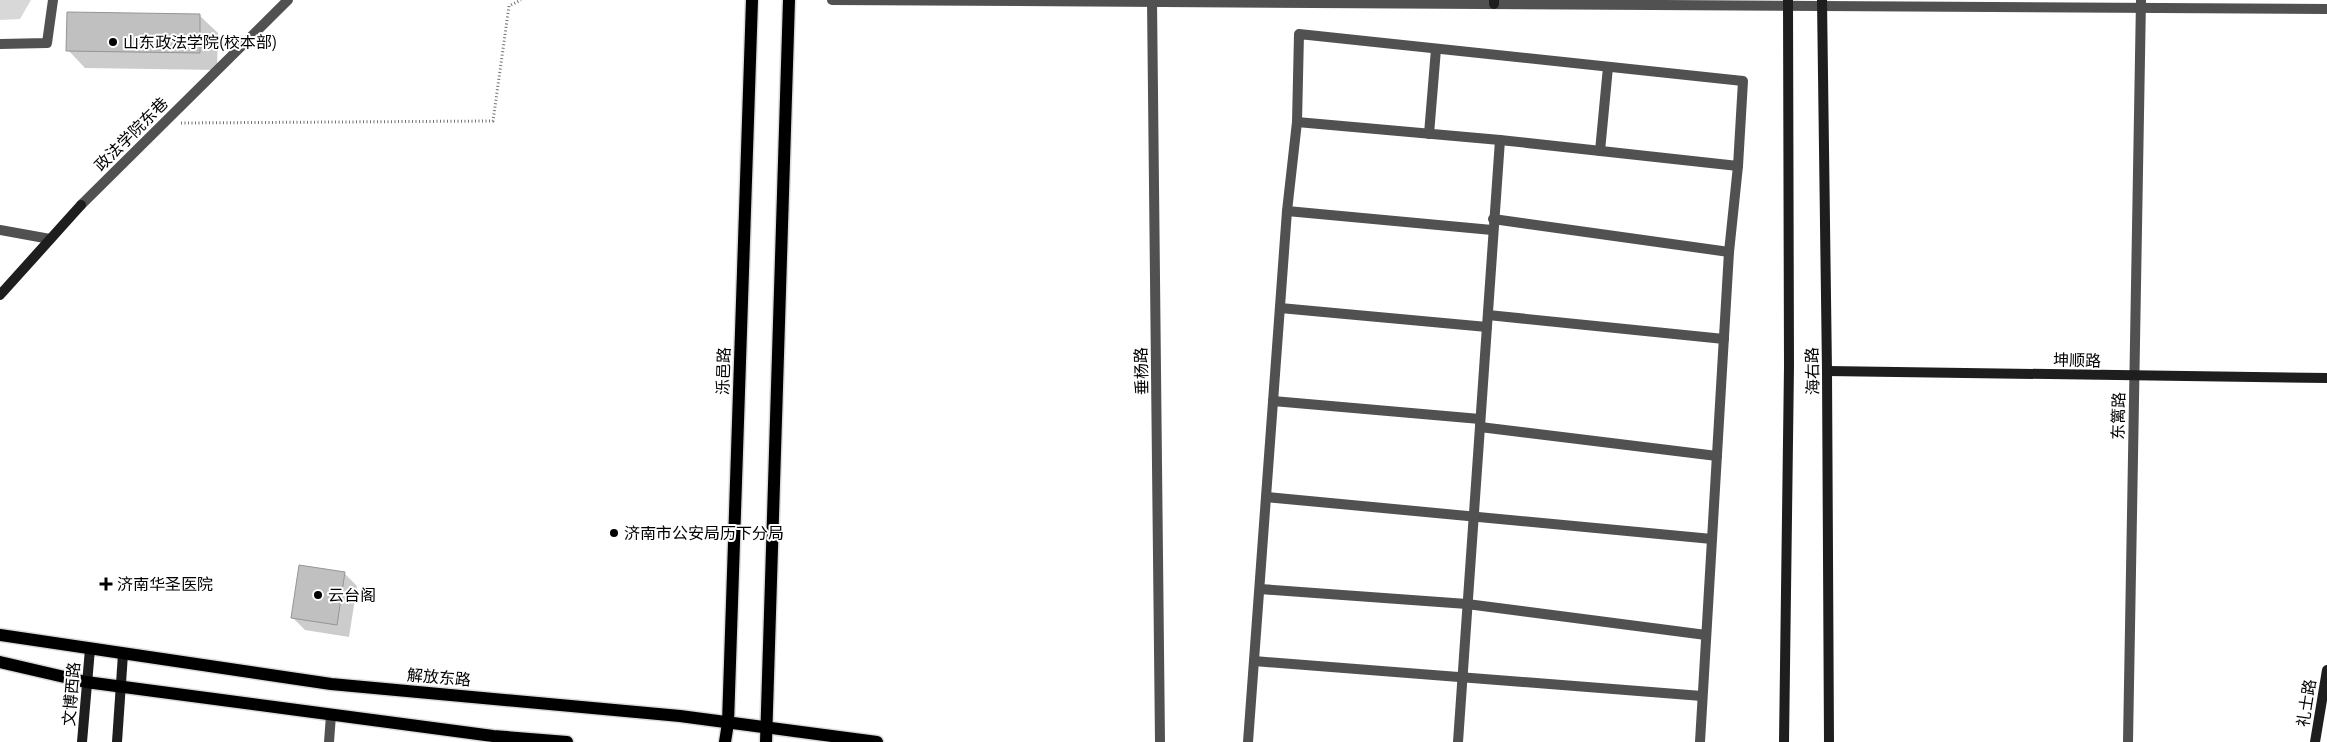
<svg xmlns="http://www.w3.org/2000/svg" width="2327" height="742" viewBox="0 0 2327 742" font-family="Ubuntu,'Noto Sans SC',sans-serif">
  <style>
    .green { fill: #d8d8d8 }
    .shadow { fill: #0003 }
    .building { fill: #c0c0c0; stroke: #959595 }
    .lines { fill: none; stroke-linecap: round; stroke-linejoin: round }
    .primary-casing { stroke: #dbdbdb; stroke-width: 15 }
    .path { stroke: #737373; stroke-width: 3; stroke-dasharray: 1 2.5; stroke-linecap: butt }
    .street { stroke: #515151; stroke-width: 10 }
    .secondary { stroke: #1e1e1e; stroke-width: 10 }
    .primary { stroke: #000; stroke-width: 12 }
    .poi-dot { fill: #000; stroke: #fff; stroke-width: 2 }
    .labels { text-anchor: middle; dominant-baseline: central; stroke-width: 4; stroke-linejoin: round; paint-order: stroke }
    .poi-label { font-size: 16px; fill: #000; stroke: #fff; text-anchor: start }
    .street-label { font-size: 16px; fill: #000; stroke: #fff }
  </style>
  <rect width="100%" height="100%" fill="#fff"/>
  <polygon class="green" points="0,0 31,0 20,19 0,20"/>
  <g class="shadow">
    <polygon points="200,16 218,33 217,70 85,68 68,50"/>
    <polygon points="345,574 357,586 349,637 305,630 293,618"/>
  </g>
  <g class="building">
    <polygon points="67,12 200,14 200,53 66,51"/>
    <polygon points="299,565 345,572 337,625 291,618"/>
  </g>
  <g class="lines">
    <g class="primary-casing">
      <g id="primary">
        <polyline points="0,635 331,684 680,716 877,742"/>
        <polyline points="0,662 86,682 493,736 567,742"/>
        <polyline points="725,742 728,723 752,0"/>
        <polyline points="766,742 789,0"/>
      </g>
    </g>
    <polyline class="path" points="181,123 493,121 509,6 521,0"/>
    <g class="street">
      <polyline points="832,0 2327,9"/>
      <polyline points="1152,0 1160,742"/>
      <polygon points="1299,34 1743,81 1738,166 1500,140 1297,122"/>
      <polyline points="0,44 47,43 53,0"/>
      <polyline points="1429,134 1436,49"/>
      <polyline points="1600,151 1608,67"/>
      <polyline points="81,205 288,0"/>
      <polyline points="1287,211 1492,230"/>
      <polyline points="1493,219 1729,252"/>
      <polyline points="0,230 50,239"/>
      <polyline points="1280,308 1487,327"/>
      <polyline points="1488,315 1724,339"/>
      <polyline points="1273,401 1480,419"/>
      <polyline points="1480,427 1717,456"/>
      <polyline points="1266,497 1712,539"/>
      <polyline points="1260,589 1467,604 1706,635"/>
      <polyline points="1254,661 1702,696"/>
      <polyline points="329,742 331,715"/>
      <polyline points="1248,742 1287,211 1297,122"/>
      <polyline points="1458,742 1500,140"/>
      <polyline points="1700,742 1729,252 1738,166"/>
      <polyline points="2128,742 2141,0"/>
    </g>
    <g class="secondary">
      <polyline points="1494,0 1494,4"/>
      <polyline points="1822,0 1827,371 1829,742"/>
      <polyline points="0,295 81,205"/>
      <polyline points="1827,371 2327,378"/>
      <polyline points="82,742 90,649"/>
      <polyline points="117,742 123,654"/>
      <polyline points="1784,742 1789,366 1788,0"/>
      <polyline points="2315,742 2327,670"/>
    </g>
    <use href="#primary" class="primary"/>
  </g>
  <g class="poi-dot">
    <circle cx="113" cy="42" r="5"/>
    <circle cx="614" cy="533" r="5"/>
    <path d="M103.5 576.5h5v5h5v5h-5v5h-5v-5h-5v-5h5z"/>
    <circle cx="318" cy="595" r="5"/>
  </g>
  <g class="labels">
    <g class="poi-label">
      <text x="123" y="42">山东政法学院(校本部)</text>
      <text x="624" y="533">济南市公安局历下分局</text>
      <text x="117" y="584">济南华圣医院</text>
      <text x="328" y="595">云台阁</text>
    </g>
    <g class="street-label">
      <text transform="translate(131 134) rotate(-45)">政法学院东巷</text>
      <text transform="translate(2077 360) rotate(1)">坤顺路</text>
      <text transform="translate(723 371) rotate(-88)">泺邑路</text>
      <text transform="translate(1141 371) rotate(-91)">垂杨路</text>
      <text transform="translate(1812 371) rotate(-91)">海右路</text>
      <text transform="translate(2118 416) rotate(-89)">东篱路</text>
      <text transform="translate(439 677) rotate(5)">解放东路</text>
      <text transform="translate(71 694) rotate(-85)">文博西路</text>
      <text transform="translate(2306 703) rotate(-81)">礼士路</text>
    </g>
  </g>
</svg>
